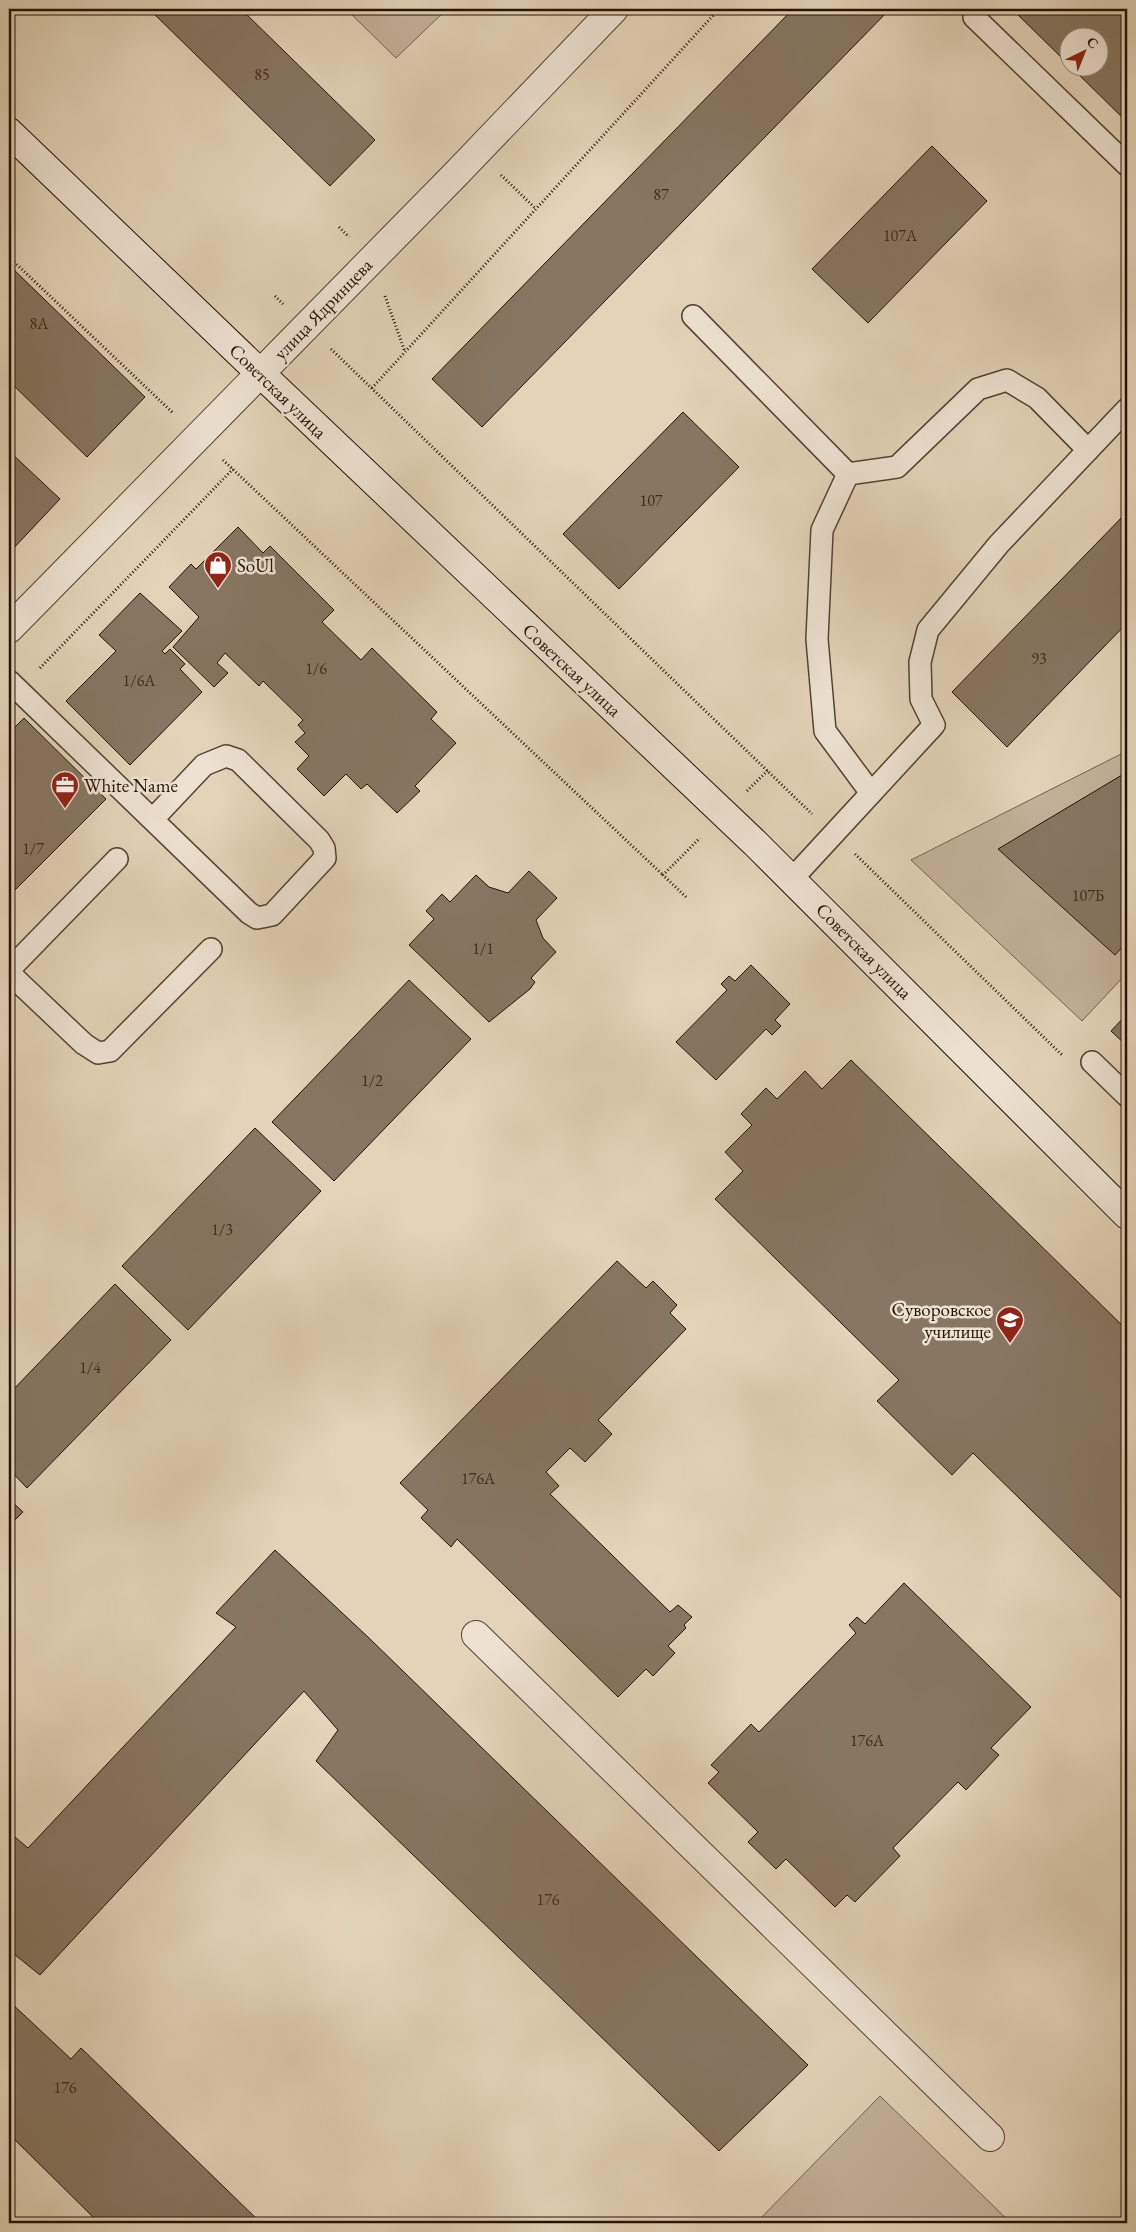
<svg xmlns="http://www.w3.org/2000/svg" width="1136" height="2232" viewBox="0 0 1136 2232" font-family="'EB Garamond',serif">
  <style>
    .green { fill: #c3b29a; stroke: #746250 }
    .building { fill: #877662; stroke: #241205 }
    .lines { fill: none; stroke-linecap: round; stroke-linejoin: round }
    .lane-casing { stroke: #544232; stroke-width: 24 }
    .street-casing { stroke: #544232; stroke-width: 30 }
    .secondary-casing { stroke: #241205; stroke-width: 30 }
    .path { stroke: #241205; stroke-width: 3; stroke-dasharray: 1 2.5; stroke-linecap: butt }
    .lane { stroke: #ede2d1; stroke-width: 21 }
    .street { stroke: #ede2d1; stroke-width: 28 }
    .secondary { stroke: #ede2d1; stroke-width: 28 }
    .labels { text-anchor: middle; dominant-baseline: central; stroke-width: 5; stroke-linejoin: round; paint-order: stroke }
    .number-label { font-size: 16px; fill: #3d2b1c }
    .street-label { font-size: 19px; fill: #241205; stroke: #ede2d1 }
    .poi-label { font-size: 19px; fill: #241205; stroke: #ede2d1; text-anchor: start }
  </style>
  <rect width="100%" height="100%" fill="#e3d3b8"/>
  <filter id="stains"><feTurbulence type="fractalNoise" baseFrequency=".004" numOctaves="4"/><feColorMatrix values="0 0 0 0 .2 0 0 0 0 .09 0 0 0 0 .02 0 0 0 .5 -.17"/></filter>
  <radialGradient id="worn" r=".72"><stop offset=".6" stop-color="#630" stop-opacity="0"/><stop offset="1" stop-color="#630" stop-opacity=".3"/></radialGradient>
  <g class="green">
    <polygon points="346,9 447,9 396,58"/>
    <polygon points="1127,751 1127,973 1082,1021 911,860"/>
    <polygon points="880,2096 1011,2223 756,2223"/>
  </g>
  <g class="building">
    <polygon points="149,9 241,9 375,140 330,186"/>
    <polygon points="793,9 890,9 482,427 432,379"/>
    <polygon points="1012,9 1118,9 1127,18 1127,122 1072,68 1098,68 1098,38 1068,38 1068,64"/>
    <polygon points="932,146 987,201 868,323 812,269"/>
    <polygon points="9,265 145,397 87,457 9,381"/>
    <polygon points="683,412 739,467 619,589 563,534"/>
    <polygon points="9,451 60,499 9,553"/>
    <polygon points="1127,512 1127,623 1007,747 952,692"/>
    <polygon points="238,527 263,553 270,546 334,610 322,622 361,660 372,648 437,712 431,719 456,743 415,786 420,791 397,813 367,784 361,789 346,774 324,796 297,769 309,756 295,742 305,733 298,725 303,720 263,681 259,686 225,653 217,663 228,673 214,687 173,647 199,617 169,587 191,564 196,569"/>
    <polygon points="140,593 182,631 162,651 165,654 170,649 185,664 180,669 202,692 130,765 66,701 116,651 99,635"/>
    <polygon points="24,718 106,799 9,896 9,733"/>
    <polygon points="1127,772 1127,942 1115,955 998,849"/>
    <polygon points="529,871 557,898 536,920 543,938 556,952 531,978 535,982 530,989 489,1022 409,945 434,919 426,911 442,894 450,902 476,875 489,887 508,893"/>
    <polygon points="751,965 790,1004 775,1020 781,1026 772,1035 766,1029 716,1080 676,1042 727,990 721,984 729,976 735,981"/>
    <polygon points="409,980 471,1039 334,1181 272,1122"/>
    <polygon points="1127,1014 1127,1046 1111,1031"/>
    <polygon points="851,1060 1127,1330 1127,1604 973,1453 952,1475 877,1401 899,1380 715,1199 743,1171 725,1152 752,1125 741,1114 766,1088 777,1099 805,1071 822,1089"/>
    <polygon points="255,1128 321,1191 188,1330 122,1266"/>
    <polygon points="617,1261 646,1288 653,1281 677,1305 670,1313 686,1329 598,1420 612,1434 585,1462 570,1448 546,1472 559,1486 550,1494 670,1612 678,1605 692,1617 684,1625 686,1628 668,1646 675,1653 653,1676 646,1669 618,1697 457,1539 451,1547 421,1518 428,1510 400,1483"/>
    <polygon points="115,1284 171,1340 27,1488 9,1469 9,1394"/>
    <polygon points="9,1499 23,1512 9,1526"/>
    <polygon points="275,1550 369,1638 808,2065 719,2151 316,1761 338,1730 304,1691 40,1975 9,1950 9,1832 28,1848 236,1627 216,1613"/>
    <polygon points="904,1583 1031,1707 991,1748 999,1755 966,1790 958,1782 893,1848 900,1856 855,1902 847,1895 835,1907 786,1859 776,1869 748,1842 758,1832 708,1783 719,1772 711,1765 751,1724 759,1732 856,1633 849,1625 857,1617 865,1624"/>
    <polygon points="9,2001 71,2059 81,2048 261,2223 99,2223 9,2134 9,2124 13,2119 9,2115"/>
  </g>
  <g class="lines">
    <g class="lane-casing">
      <g id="lane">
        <polyline points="974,17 1127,165"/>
        <polyline points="693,316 848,474 897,467 978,389 1007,380 1037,398 1088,450"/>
        <polyline points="848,474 822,530 817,639 825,731 871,793"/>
        <polyline points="9,681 249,913 257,918 272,915 325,858 324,848 319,840 238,760 226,756 204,765 153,819"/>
        <polyline points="792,879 934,725 921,699 920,662 928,630 999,544 1127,409"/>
        <polyline points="9,970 117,859"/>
        <polyline points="9,973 84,1044 98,1053 110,1051 211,949"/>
        <polyline points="1092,1062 1127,1096"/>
      </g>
    </g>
    <g class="street-casing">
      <g id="street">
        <polyline points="9,629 455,175 614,9"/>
        <polyline points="476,1635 990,2137"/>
      </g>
    </g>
    <g class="secondary-casing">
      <polyline id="secondary" points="9,132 260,373 755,843 1127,1215"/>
    </g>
    <g class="path">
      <polyline points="501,175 536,209"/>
      <polyline points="339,227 349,237"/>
      <polyline points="9,257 173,413"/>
      <polyline points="275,296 283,304"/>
      <polyline points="385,296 405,352"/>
      <polyline points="331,349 812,814"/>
      <polyline points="372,388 719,9"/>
      <polyline points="223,460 663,875"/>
      <polyline points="40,668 233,469"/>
      <polyline points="747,791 768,770"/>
      <polyline points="855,854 1062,1055"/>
      <polyline points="686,897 663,875 700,838"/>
    </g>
    <use href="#lane" class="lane"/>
    <use href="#street" class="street"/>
    <use href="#secondary" class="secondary"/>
  </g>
  <defs>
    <g id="shop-pin" transform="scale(1.4375)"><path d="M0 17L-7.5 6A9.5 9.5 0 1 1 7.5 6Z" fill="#8f2418" stroke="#ede2d1"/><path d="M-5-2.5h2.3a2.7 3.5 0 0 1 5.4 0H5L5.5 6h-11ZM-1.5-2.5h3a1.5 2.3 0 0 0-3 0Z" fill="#fff"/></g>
    <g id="office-pin" transform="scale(1.4375)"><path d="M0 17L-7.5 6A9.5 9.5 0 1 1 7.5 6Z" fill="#8f2418" stroke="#ede2d1"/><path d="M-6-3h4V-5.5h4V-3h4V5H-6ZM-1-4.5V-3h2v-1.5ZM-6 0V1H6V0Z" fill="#fff"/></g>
    <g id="school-pin" transform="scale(1.4375)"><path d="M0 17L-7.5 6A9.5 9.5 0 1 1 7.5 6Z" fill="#8f2418" stroke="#ede2d1"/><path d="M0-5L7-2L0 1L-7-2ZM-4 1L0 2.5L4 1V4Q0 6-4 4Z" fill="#fff"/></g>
  </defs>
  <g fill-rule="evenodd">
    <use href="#shop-pin" x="218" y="565"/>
    <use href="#office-pin" x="65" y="785"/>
    <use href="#school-pin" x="1010" y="1320"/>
  </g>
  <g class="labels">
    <g class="number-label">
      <text x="262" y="74">85</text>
      <text x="661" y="194">87</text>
      <text x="900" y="235">107А</text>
      <text x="39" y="323">8А</text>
      <text x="651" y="500">107</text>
      <text x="1039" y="658">93</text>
      <text x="316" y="668">1/6</text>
      <text x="139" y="680">1/6А</text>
      <text x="33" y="848">1/7</text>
      <text x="1088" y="895">107Б</text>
      <text x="483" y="948">1/1</text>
      <text x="372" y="1080">1/2</text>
      <text x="222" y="1229">1/3</text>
      <text x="90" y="1367">1/4</text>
      <text x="478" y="1478">176А</text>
      <text x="867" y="1740">176А</text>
      <text x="548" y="1899">176</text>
      <text x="65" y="2087">176</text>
    </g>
    <g class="street-label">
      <text transform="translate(323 309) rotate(-46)">улица Ядринцева</text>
      <text transform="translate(278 391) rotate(44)">Советская улица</text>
      <text transform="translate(572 670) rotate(43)">Советская улица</text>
      <text transform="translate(864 951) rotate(45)">Советская улица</text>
    </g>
    <g class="poi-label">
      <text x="237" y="565">SoUl</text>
      <text x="84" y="785">White Name</text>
      <text x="991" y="1309" text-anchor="end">Суворовское<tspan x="991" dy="22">училище</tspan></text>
    </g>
  </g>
  <rect width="1136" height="2232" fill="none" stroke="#e3d3b8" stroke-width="30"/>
  <rect x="10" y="10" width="1116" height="2212" fill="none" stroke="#241205" stroke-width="2.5"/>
  <rect x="15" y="15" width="1106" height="2202" fill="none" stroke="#241205"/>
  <g transform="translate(1084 52) rotate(43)"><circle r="24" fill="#ede2d1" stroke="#9d8f7f"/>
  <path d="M0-4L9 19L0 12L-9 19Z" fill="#8f2418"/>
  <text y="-8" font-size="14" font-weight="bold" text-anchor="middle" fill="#241205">С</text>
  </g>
  <rect width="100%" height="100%" filter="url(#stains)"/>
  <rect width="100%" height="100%" fill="url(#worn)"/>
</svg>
